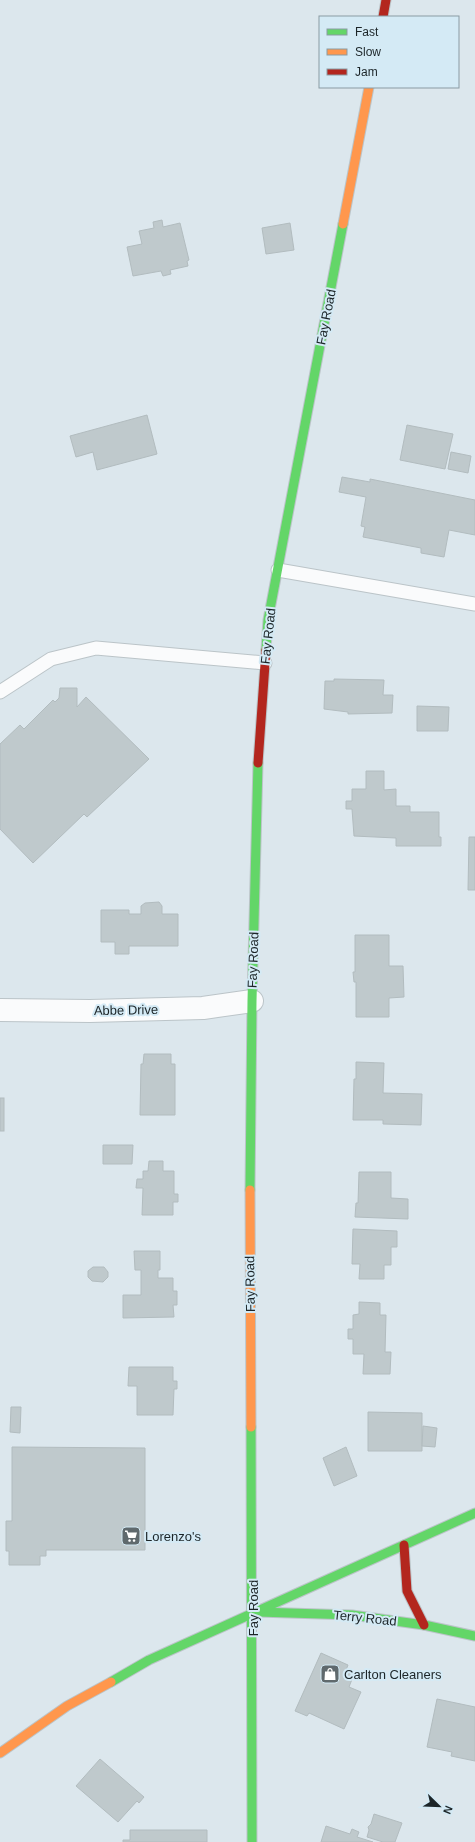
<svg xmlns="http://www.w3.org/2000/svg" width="475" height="1842" viewBox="0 0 475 1842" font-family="Helvetica,sans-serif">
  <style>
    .building { fill: #bfc9cc; stroke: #b2bcbf }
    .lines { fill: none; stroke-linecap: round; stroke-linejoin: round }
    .lane-casing { stroke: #bbc4c8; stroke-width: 15 }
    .street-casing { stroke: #bbc4c8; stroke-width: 24 }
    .fast-casing { stroke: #bbc4c8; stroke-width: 11 }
    .slow-casing { stroke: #bbc4c8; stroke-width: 11 }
    .jam-casing { stroke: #bbc4c8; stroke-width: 11 }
    .lane { stroke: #fafbfc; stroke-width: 13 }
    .street { stroke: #fafbfc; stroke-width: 22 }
    .fast { stroke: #63d668; stroke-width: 9 }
    .slow { stroke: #ff974d; stroke-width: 9 }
    .jam { stroke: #b3261e; stroke-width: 9 }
    .labels { text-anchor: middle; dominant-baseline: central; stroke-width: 4; stroke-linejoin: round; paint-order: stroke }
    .street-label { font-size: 13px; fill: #1c2528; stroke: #d4eaf5 }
    .poi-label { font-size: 13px; fill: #1c2528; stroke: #d4eaf5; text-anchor: start }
  </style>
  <rect width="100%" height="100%" fill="#dce7ed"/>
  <g class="building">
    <polygon points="162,220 163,227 180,223 189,260 187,261 188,266 170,270 171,274 163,276 161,271 133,276 127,247 142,244 139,231 154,228 153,222"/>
    <polygon points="290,223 294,250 266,254 262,228"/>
    <polygon points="147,415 157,454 97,470 93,452 76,457 70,436"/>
    <polygon points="407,425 453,434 445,469 400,460"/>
    <polygon points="451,452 471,456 468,473 448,469"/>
    <polygon points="342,477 370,482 370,479 475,500 475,535 449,530 444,557 421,553 421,548 363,537 365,527 361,526 366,497 339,492"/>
    <polygon points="334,679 384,680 383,695 393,695 392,713 348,714 348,712 324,709 325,681 334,681"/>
    <polygon points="60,688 77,688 77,707 86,697 149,759 87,817 84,814 33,863 0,829 0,744 20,725 24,729 53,700 55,702 59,698"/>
    <polygon points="417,706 449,707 448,731 417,731"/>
    <polygon points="366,771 384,771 384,790 396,789 396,806 410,806 410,812 439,812 439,837 441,837 441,846 396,846 396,838 354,836 352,809 346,809 346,801 352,801 352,789 366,789"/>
    <polygon points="469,837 475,837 475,890 468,890"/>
    <polygon points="159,902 162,906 162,914 178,914 178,946 129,946 129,954 115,954 115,942 101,942 101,910 129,910 129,914 141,914 141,906 145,903"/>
    <polygon points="355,935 389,935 389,966 403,966 404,997 389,998 389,1017 356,1017 356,982 354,982 353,972 355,972"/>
    <polygon points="144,1054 171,1054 171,1064 175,1064 175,1115 140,1115 141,1064 143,1064"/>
    <polygon points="356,1062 384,1063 383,1093 422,1094 421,1125 383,1124 383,1120 353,1120 354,1079 356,1079"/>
    <rect x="0" y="1098" width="4" height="33"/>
    <polygon points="103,1145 133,1145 132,1164 103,1164"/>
    <polygon points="149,1161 163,1161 163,1171 174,1171 174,1194 178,1194 178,1202 173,1202 173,1215 142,1215 143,1188 136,1188 137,1179 143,1179 143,1171 148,1171"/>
    <polygon points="359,1172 391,1172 391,1198 408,1199 408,1219 355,1217 356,1203 358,1203"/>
    <polygon points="353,1229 397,1231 397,1247 391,1247 391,1265 384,1265 384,1279 359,1279 360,1264 352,1264"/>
    <polygon points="134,1251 160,1251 160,1270 158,1270 158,1278 173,1278 173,1291 177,1291 177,1305 173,1305 174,1317 123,1318 123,1295 141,1295 141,1270 135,1270"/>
    <polygon points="93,1267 104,1267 108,1272 108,1277 103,1282 92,1281 88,1277 88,1271"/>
    <polygon points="359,1302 380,1303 380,1315 386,1315 385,1352 391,1352 390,1374 363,1374 364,1354 353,1354 353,1339 348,1339 348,1329 353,1329 353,1315 359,1314"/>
    <polygon points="129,1367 173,1367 173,1381 177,1381 177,1389 174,1389 173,1415 137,1415 137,1386 128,1386"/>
    <polygon points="11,1407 21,1407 20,1433 10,1432"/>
    <polygon points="368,1412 422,1413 422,1451 368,1451"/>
    <polygon points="423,1426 437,1428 435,1447 422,1446"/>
    <polygon points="12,1447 145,1448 145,1550 46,1550 46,1556 40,1556 40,1565 9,1565 9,1551 6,1551 6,1521 12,1521"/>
    <polygon points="346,1447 357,1476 334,1486 323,1458"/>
    <polygon points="321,1653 348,1665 346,1670 354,1674 349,1687 361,1692 344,1729 309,1713 307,1716 295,1711"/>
    <polygon points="437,1699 475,1707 475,1761 451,1756 452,1752 427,1747"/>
    <polygon points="100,1759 144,1797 139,1803 137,1801 118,1822 76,1786"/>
    <polygon points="374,1814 402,1823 395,1842 383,1842 367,1837 369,1830 368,1827 371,1824"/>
    <polygon points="326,1826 350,1834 352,1829 359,1832 357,1837 373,1842 321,1842"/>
    <polygon points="130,1830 207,1830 207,1842 123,1842 123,1840 130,1840"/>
  </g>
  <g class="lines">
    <g class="lane-casing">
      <g id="lane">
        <polyline points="278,570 475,604"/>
        <polyline points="0,692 51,659 96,648 265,663"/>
      </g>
    </g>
    <g class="street-casing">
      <polyline id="street" points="0,1010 90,1011 203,1008 252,1001"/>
    </g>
    <g class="fast-casing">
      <g id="fast">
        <polyline points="266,650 268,620 343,224"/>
        <polyline points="250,1190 252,1001 258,763"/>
        <polyline points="251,1427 252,1842"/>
        <polyline points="258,1612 352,1615 424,1625 475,1636"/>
        <polyline points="111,1682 149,1660 475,1513"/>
      </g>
    </g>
    <g class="slow-casing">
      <g id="slow">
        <polyline points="343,224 369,87"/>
        <polyline points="250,1190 251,1427"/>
        <polyline points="0,1753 67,1706 111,1682"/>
      </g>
    </g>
    <g class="jam-casing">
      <g id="jam">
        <polyline points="383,17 386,0"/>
        <polyline points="258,763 266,650"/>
        <polyline points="404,1545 407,1591 424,1625"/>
      </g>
    </g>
    <use href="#lane" class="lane"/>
    <use href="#street" class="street"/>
    <use href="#fast" class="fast"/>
    <use href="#slow" class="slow"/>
    <use href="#jam" class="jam"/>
  </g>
  <defs>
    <g id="supermarket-square" transform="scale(1)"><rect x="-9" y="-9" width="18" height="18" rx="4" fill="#5f696d" stroke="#d4eaf5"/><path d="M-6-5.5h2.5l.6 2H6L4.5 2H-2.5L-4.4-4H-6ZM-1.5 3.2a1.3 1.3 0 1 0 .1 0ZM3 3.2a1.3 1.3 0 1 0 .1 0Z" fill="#fff"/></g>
    <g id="shop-square" transform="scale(1)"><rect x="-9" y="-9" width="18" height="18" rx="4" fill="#5f696d" stroke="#d4eaf5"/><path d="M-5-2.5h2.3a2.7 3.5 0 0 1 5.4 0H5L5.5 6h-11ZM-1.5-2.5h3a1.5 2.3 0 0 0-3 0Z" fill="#fff"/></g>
  </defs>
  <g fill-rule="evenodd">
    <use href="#supermarket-square" x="131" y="1536"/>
    <use href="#shop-square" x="330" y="1674"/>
  </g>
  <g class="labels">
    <g class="street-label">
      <text transform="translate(326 317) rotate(-79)">Fay Road</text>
      <text transform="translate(268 636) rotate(-84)">Fay Road</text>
      <text transform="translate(253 960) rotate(-88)">Fay Road</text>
      <text transform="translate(126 1010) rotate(-1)">Abbe Drive</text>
      <text transform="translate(250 1284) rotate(-91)">Fay Road</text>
      <text transform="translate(253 1608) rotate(-90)">Fay Road</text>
      <text transform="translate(365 1618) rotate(6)">Terry Road</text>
    </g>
    <g class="poi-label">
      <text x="145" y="1536">Lorenzo's</text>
      <text x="344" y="1674">Carlton Cleaners</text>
    </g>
  </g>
  <rect x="319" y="16" width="140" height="72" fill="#d4eaf5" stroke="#8a9ba3"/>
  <rect x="327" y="29" width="20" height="6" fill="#63d668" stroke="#8a9ba3"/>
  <text x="355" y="36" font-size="12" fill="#1c2528">Fast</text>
  <rect x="327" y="49" width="20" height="6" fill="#ff974d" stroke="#8a9ba3"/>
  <text x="355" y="56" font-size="12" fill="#1c2528">Slow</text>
  <rect x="327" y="69" width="20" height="6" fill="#b3261e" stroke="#8a9ba3"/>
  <text x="355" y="76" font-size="12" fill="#1c2528">Jam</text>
  <g transform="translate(439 1806) rotate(113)" stroke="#d4eaf5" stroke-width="3" paint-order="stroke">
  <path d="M0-3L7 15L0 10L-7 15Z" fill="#1c2528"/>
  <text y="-6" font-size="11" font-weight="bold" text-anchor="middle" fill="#1c2528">N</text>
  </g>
</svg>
